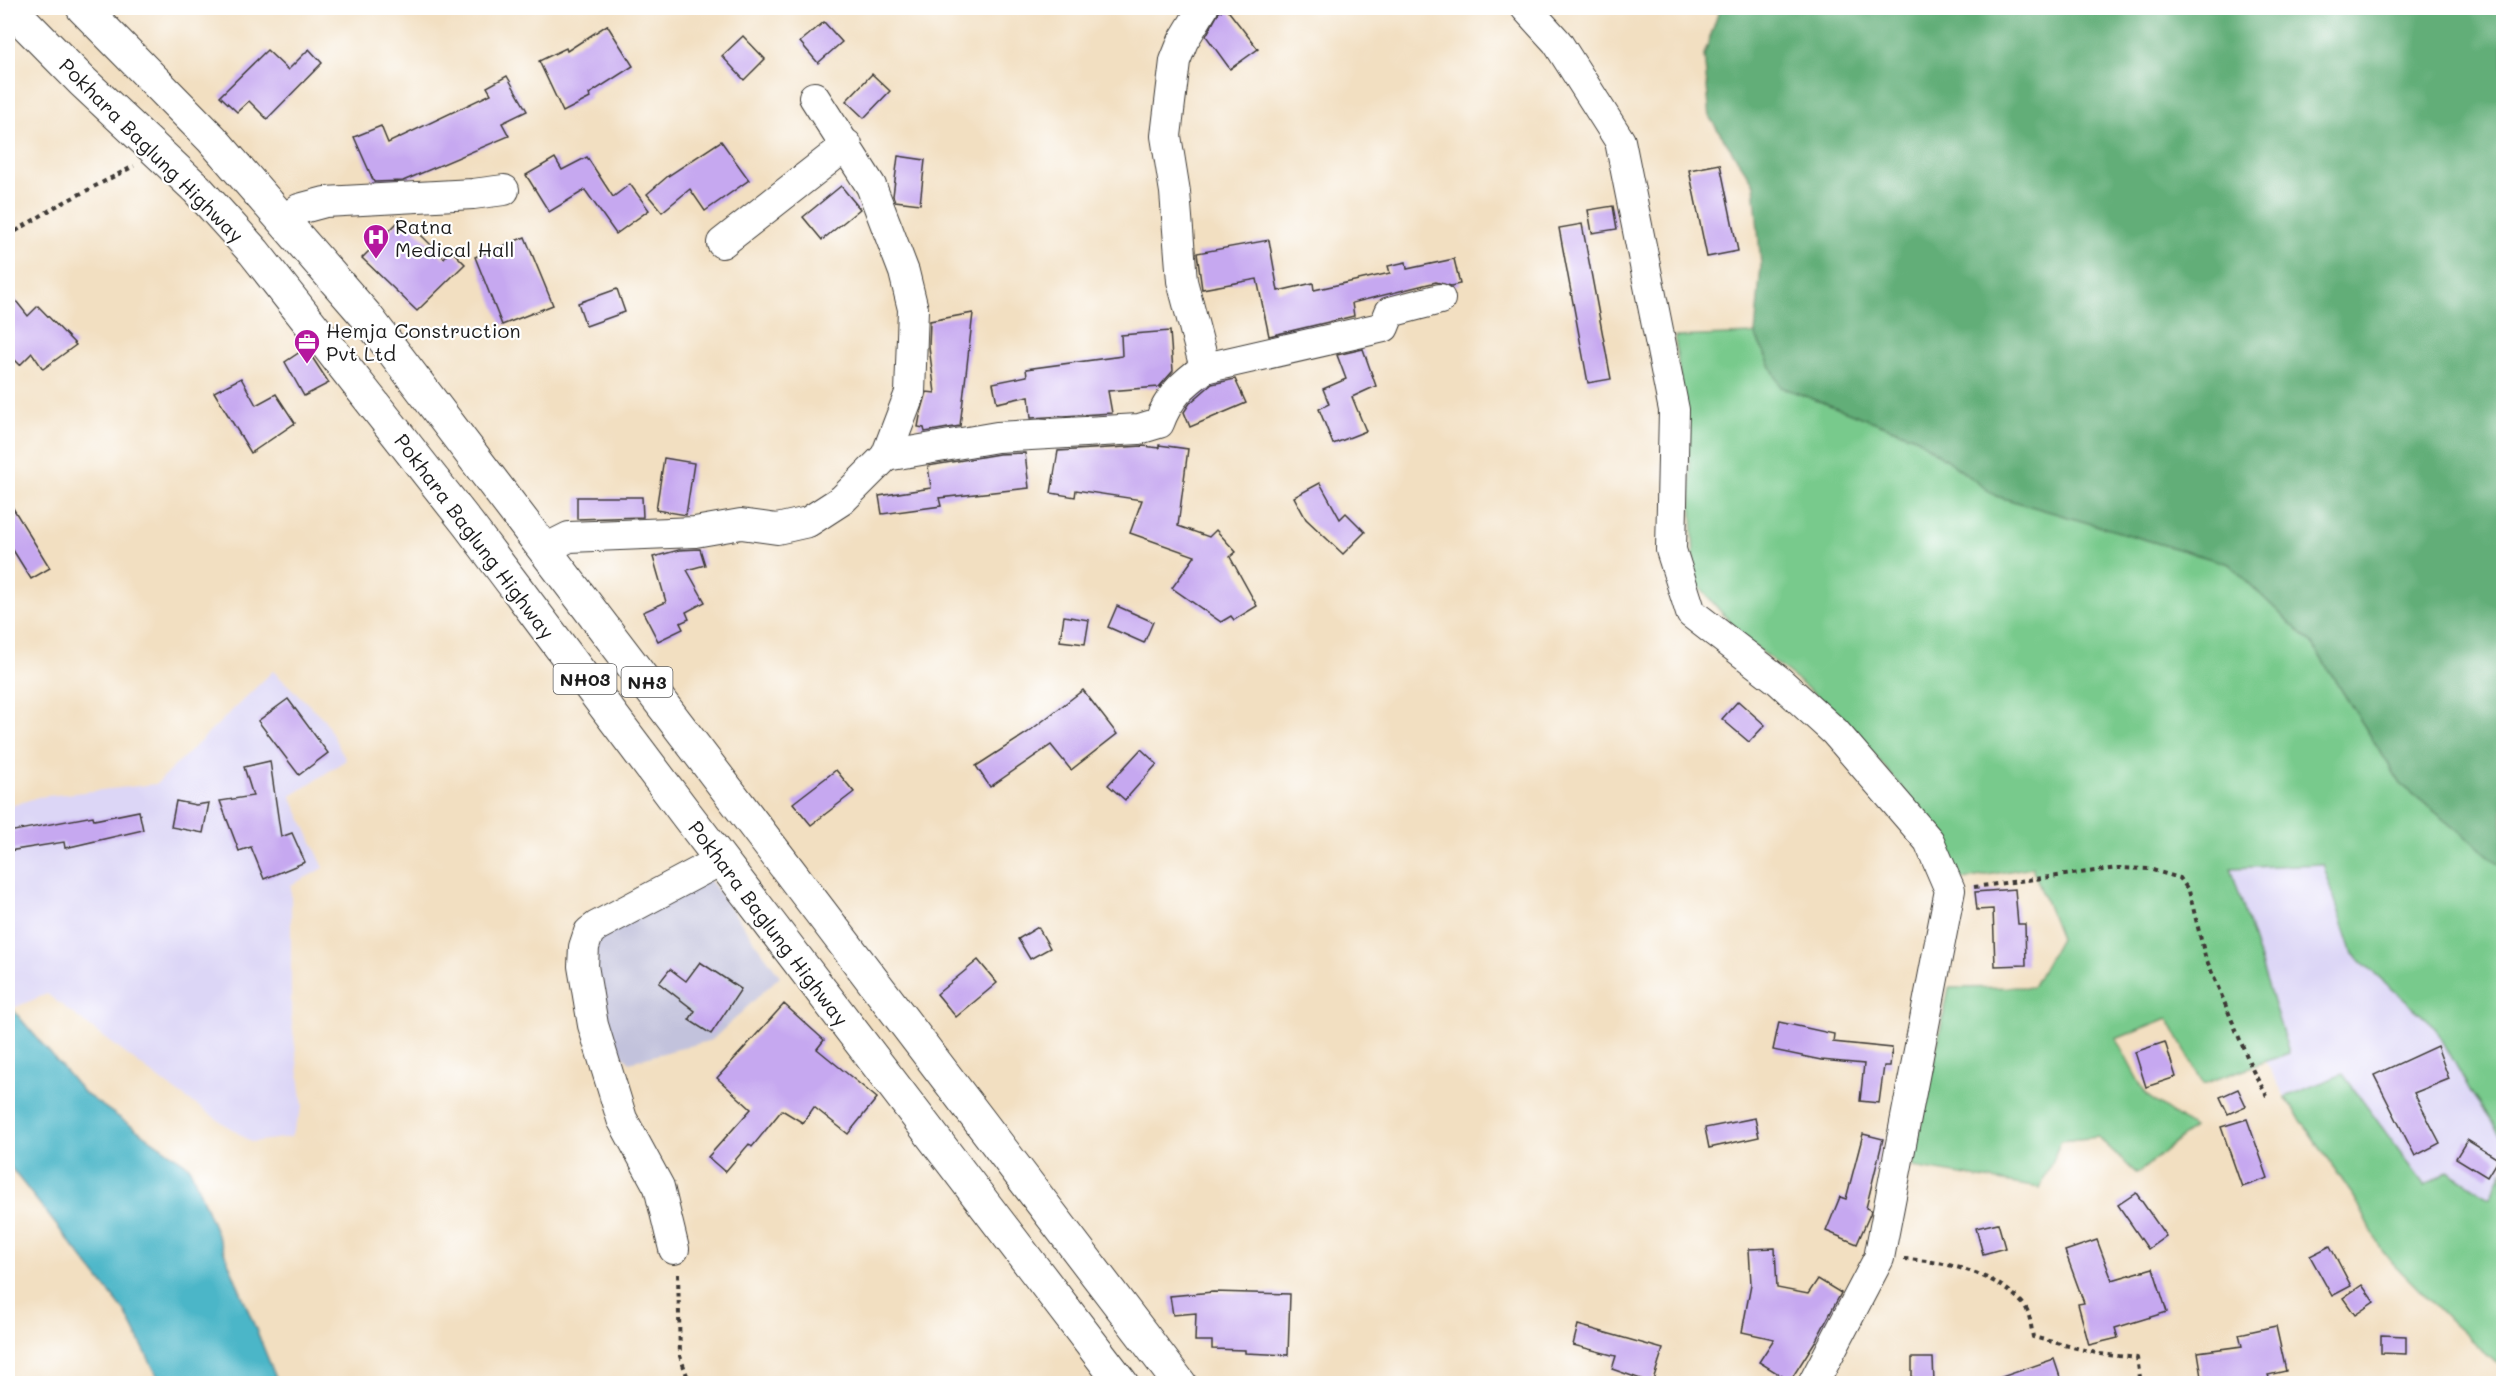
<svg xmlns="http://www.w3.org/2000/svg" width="2511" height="1391" viewBox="0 0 2511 1391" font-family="Mali,sans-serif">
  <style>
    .built { fill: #dcd6f6 }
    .industrial { fill: #c2c2dc }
    .green { fill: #78ca8c; stroke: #4a7354; stroke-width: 1.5 }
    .forest { fill: #62ae78; stroke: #3f654a; stroke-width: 1.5 }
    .water { fill: #4bb6c8; stroke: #346972; stroke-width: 1.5 }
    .building { fill: #c6a8f0 }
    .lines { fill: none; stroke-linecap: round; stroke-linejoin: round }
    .minor-casing { stroke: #3c3935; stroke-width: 32 }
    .highway-casing { stroke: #3c3935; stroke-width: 35 }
    .path { stroke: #3c3935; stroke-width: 4; stroke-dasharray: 4.5 4.5; stroke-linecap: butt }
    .minor { stroke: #fff; stroke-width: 30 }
    .highway { stroke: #fff; stroke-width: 33 }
    .labels { text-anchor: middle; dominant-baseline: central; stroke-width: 4.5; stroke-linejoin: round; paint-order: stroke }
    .shield { fill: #fff; stroke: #606060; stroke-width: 1.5 }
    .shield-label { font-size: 18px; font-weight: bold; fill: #1c1c1c }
    .street-label { font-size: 20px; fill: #1c1c1c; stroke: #fff }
    .poi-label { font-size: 20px; fill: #1c1c1c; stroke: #fff; text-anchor: start }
  </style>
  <rect width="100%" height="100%" fill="#fff"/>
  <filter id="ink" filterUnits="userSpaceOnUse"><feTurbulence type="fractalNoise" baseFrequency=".0167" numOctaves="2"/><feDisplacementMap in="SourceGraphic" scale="12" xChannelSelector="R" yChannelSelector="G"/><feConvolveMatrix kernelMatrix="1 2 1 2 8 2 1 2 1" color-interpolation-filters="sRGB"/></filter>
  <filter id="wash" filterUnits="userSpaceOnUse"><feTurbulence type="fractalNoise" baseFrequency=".008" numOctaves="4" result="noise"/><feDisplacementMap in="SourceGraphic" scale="24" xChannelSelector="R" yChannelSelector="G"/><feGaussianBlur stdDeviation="1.35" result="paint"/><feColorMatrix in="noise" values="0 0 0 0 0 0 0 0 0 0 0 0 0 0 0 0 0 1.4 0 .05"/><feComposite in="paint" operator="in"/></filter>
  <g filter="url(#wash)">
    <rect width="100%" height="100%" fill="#f2dfc1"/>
    <g class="built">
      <polygon points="273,671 324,719 346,760 291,796 324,868 291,885 291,1015 303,1106 291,1137 251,1142 168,1086 47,994 11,1009 8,1004 8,807 38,797 156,784"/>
      <polygon points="2323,864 2353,954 2435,1027 2472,1094 2503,1138 2503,1171 2490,1198 2448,1171 2425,1186 2343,1074 2285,1097 2266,1062 2288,1053 2231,868"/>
    </g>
    <polygon class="industrial" points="696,861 780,976 712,1040 630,1062 603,1037 584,931"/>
    <g class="green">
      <polygon points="1755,334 1781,387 1915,437 1996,496 2229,564 2313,645 2401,784 2503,867 2503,1138 2472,1094 2435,1027 2353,954 2323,864 2231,868 2289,1053 2203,1084 2168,1018 2116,1039 2146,1095 2193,1128 2137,1174 2098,1137 2061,1141 2040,1188 1912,1167 1949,988 2033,987 2060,938 2032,867 1960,880 1926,817 1844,718 1741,635 1695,582 1690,468 1675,337"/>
      <polygon points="2343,1074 2425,1186 2448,1171 2490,1198 2503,1171 2503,1369 2453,1324 2383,1253 2356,1200 2285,1097"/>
    </g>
    <polygon class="forest" points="1720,8 2503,8 2503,867 2401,784 2313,645 2229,564 1996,496 1915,437 1781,387 1755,334 1761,265 1754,184 1710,118 1704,55"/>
    <polygon class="water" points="8,1004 84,1093 189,1166 278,1383 161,1383 125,1312 8,1164"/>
    <g id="blocks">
      <g class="building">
        <polygon points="1226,8 1258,49 1230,69 1206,36 1219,12"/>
        <polygon points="824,22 842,42 818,63 800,42"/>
        <polygon points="607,25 633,66 589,94 590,98 563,112 539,61 566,48 567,51"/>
        <polygon points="743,36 765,59 744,80 722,56"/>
        <polygon points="309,49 322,63 267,119 249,101 237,112 220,96 267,50 288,70"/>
        <polygon points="872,74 890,91 864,118 846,101"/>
        <polygon points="507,76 527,111 502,123 509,136 403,181 374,182 354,137 381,126 388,143 491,94 487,87"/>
        <polygon points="721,141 749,180 705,211 690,189 662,212 647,194 668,176"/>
        <polygon points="898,156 925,160 920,204 895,201 893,196"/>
        <polygon points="587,157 613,197 630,184 649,210 616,234 585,190 549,212 526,175 555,158 562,170"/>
        <polygon points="1720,164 1738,251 1707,257 1689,170"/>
        <polygon points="841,186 860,209 822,240 803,217"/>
        <polygon points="1613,206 1617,229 1592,233 1588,210"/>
        <polygon points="403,217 444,258 451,250 465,264 417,311 362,258"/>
        <polygon points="1582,224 1611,379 1588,383 1559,228"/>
        <polygon points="525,237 553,305 502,325 475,257"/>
        <polygon points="1269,240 1278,291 1313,283 1314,290 1390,273 1388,266 1406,262 1407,269 1454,259 1460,284 1451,286 1436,282 1352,303 1354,316 1269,336 1257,279 1202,289 1197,253"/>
        <polygon points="617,289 625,312 586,326 578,303"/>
        <polygon points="8,291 28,316 38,306 76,345 43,369 32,353 20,365 8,353"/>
        <polygon points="973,313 960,426 925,432 924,428 918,427 920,416 927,392 935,393 929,347 930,321"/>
        <polygon points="1170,331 1173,371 1159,387 1108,391 1112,413 1031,418 1029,396 997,403 993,383 1027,376 1026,369 1122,356 1121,335"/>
        <polygon points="306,348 329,383 304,396 285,362"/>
        <polygon points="1363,349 1376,386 1352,397 1366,431 1333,444 1319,409 1329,404 1323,389 1346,379 1337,355"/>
        <polygon points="241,378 256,405 276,394 295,423 251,453 214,392"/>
        <polygon points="1235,379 1246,403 1190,427 1184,412 1190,403 1212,384"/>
        <polygon points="1159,445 1188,449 1178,526 1209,537 1216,530 1236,552 1230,557 1257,606 1234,620 1231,616 1221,622 1172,588 1195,556 1130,533 1142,500 1076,490 1075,497 1051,493 1058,451 1143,446 1159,448"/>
        <polygon points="1025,453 1029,488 939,498 941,506 882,514 879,496 931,488 928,466 999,454"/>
        <polygon points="664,458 694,463 686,515 656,510"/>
        <polygon points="1320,483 1340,519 1346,513 1365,532 1343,554 1306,519 1294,497"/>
        <polygon points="577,497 642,497 643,517 577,519"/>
        <polygon points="8,500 50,568 31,579 8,542"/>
        <polygon points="700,549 705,565 687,570 705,602 686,612 689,619 680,623 683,629 658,641 643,612 666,602 653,557 679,550"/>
        <polygon points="1117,606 1153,622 1144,643 1108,627"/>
        <polygon points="1064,616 1089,620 1085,644 1060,641"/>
        <polygon points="1083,690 1117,734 1071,770 1051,745 990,787 976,766 1027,733"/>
        <polygon points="288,699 328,753 299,775 258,721"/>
        <polygon points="1738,701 1765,725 1749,742 1722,719"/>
        <polygon points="1141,749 1157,764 1125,800 1108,785"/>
        <polygon points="270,761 281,837 292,833 305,862 264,879 251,847 239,851 220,801 253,796 244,767"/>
        <polygon points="836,770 854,792 811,825 793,803"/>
        <polygon points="176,801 196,805 209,803 203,833 171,827"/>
        <polygon points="139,811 143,830 65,848 64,842 8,851 8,832 93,816 94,820"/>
        <polygon points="2015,889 2018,924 2025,924 2026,965 1995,966 1993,909 1977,910 1975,892"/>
        <polygon points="1038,927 1050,948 1030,959 1018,939"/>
        <polygon points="978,960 997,983 956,1017 937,994"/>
        <polygon points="700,962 741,989 711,1034 689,1020 695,1011 659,983 670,969 686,981"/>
        <polygon points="784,1004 824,1040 817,1049 877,1098 848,1134 814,1107 803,1123 782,1110 752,1147 749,1144 725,1172 708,1157 751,1109 717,1078"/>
        <polygon points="1779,1022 1834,1034 1833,1042 1892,1048 1890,1066 1884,1066 1879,1103 1860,1101 1864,1064 1821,1060 1773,1050"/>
        <polygon points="2165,1042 2176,1077 2146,1087 2135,1052"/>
        <polygon points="2437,1046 2449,1079 2414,1093 2440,1143 2415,1156 2374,1075"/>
        <polygon points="2238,1089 2246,1106 2228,1114 2220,1097"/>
        <polygon points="1755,1118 1759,1137 1709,1148 1705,1128"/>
        <polygon points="2247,1119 2268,1178 2242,1187 2221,1127"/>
        <polygon points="1863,1134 1883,1139 1866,1208 1871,1210 1870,1214 1857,1244 1826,1231 1840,1197 1846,1199"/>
        <polygon points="2467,1140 2498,1159 2487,1177 2456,1158"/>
        <polygon points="2136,1193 2166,1236 2148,1249 2118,1205"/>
        <polygon points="1998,1223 2005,1248 1983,1254 1976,1228"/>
        <polygon points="2097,1240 2112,1280 2153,1268 2167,1312 2115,1328 2118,1338 2089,1345 2078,1304 2084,1303 2065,1251"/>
        <polygon points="2330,1246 2351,1286 2332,1296 2310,1256"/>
        <polygon points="1775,1248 1777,1288 1808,1294 1818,1279 1841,1293 1816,1340 1790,1381 1759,1362 1774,1339 1742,1332 1751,1284 1749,1249"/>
        <polygon points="2362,1285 2374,1302 2355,1315 2343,1298"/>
        <polygon points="1213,1292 1290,1294 1288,1355 1245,1353 1245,1350 1212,1349 1212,1341 1195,1341 1196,1313 1173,1315 1170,1296"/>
        <polygon points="1578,1325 1663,1349 1652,1383 1612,1369 1616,1356 1573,1345"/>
        <polygon points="2276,1326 2286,1371 2268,1375 2271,1383 2203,1383 2198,1352 2242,1346 2239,1334"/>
        <polygon points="2381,1335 2406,1336 2406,1354 2381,1353"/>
        <polygon points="1912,1358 1933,1358 1934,1383 1912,1383"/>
        <polygon points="2054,1359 2062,1383 1993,1383 1993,1380"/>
      </g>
    </g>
  </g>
  <g filter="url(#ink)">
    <use href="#blocks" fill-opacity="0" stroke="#3c3935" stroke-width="1.5"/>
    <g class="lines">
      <g class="minor-casing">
        <g id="minor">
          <polyline points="1526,8 1557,42 1620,141 1674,410 1671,550 1691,613 1778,680 1835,732 1929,841 1950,890 1879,1258 1813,1384"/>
          <polyline points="814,97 871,186 904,272 913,309 910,393 886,456"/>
          <polyline points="285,220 299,209 325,202 473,194 504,190"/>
          <polyline points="722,243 847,145"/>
          <polyline points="1205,368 1384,327 1390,312 1440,299"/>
          <path d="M545 549 569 537 695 532 741 524 777 529 808 522 842 500 886 456 997 437 1139 429 1159 423C1169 397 1182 384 1205 368L1182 281 1175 192 1166 136 1175 61 1183 41 1203 8"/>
          <polyline points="674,1249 659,1187 622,1119 593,1025 583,966 584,947 589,932 597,926 721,860"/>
        </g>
      </g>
      <g class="highway-casing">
        <g id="highway">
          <polyline points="10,8 82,81 197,189 254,252 468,524 686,814 1122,1384"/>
          <polyline points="83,8 212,139 367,317 1180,1384"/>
        </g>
      </g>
      <g class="path">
        <polyline points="8,236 55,207 134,166"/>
        <polyline points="1974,887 2118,868 2149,869 2180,878 2189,891 2205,956 2253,1071 2267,1096"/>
        <path d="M1904 1259C1944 1261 1997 1273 2024 1305 2030 1312 2031 1327 2033 1337L2100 1354 2137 1358 2141 1384"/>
        <polyline points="678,1274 680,1356 690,1384"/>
      </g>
      <use href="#minor" class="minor"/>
      <use href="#highway" class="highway"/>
    </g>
  </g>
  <defs>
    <g id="hospital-pin" transform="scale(1.35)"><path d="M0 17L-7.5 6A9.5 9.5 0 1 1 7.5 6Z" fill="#b5179e" stroke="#fff"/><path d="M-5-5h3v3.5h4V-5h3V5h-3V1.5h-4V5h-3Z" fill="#fff"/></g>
    <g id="office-pin" transform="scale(1.35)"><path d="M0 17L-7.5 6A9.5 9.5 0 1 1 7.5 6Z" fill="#b5179e" stroke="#fff"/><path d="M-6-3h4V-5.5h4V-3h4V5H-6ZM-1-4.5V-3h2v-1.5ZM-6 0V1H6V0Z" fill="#fff"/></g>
  </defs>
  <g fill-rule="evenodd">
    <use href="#hospital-pin" x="376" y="237"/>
    <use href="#office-pin" x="307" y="342"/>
  </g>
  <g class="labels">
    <g class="shield">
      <rect x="553.5" y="664" width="63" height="30" rx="4.5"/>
      <rect x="621.5" y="667" width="51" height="30" rx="4.5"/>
    </g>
    <g class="shield-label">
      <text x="585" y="679">NH03</text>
      <text x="647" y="682">NH3</text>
    </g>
    <g class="street-label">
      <text transform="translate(152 150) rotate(45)">Pokhara Baglung Highway</text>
      <text transform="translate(475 536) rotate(53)">Pokhara Baglung Highway</text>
      <text transform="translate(769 923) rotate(53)">Pokhara Baglung Highway</text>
    </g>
    <g class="poi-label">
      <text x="395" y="226">Ratna<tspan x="395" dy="23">Medical Hall</tspan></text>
      <text x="326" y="330">Hemja Construction<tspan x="326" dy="23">Pvt Ltd</tspan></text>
    </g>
  </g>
  <rect width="2511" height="1391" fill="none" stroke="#fff" stroke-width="30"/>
</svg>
